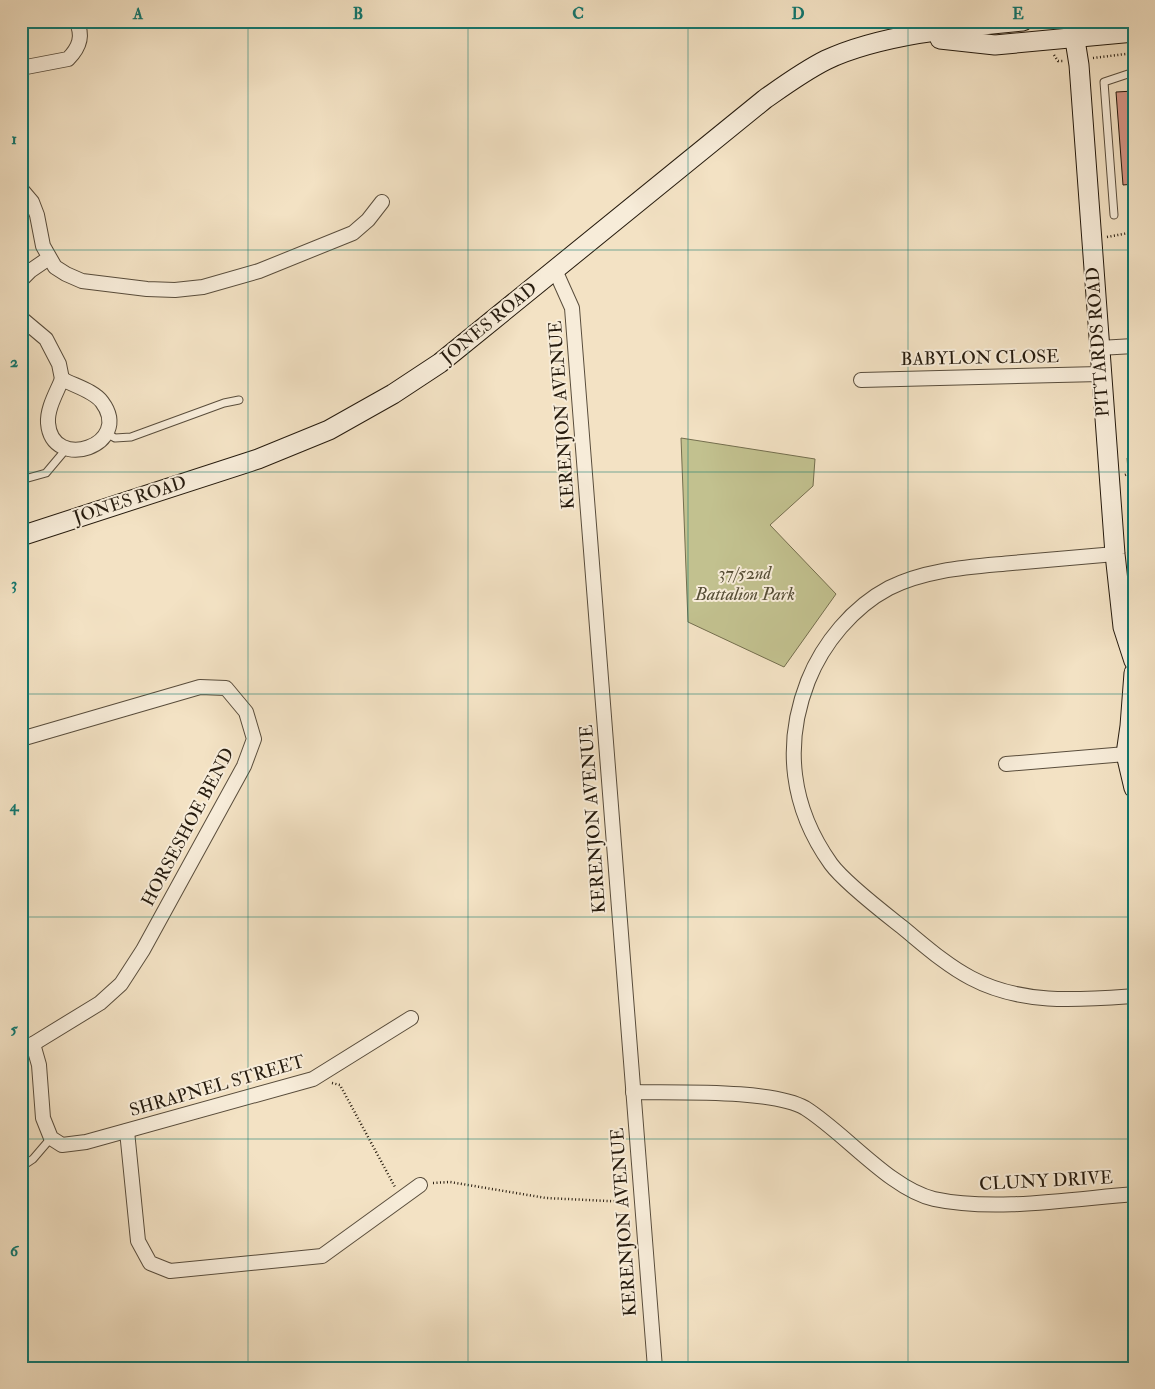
<svg xmlns="http://www.w3.org/2000/svg" width="1155" height="1389" viewBox="0 0 1155 1389" font-family="'IM FELL Double Pica',serif">
  <style>
    .green { fill: #c2c18f; stroke: #746e4e }
    .building { fill: #d59585; stroke: #261b0e }
    .lines { fill: none; stroke-linecap: round; stroke-linejoin: round }
    .lane-casing { stroke: #594d3c; stroke-width: 9 }
    .street-casing { stroke: #594d3c; stroke-width: 16 }
    .secondary-casing { stroke: #261b0e; stroke-width: 21 }
    .path { stroke: #261b0e; stroke-width: 2.5; stroke-dasharray: 1 2.5; stroke-linecap: butt }
    .lane { stroke: #f7ecd9; stroke-width: 7 }
    .street { stroke: #f7ecd9; stroke-width: 14 }
    .secondary { stroke: #f7ecd9; stroke-width: 19 }
    .grid { fill: none; stroke: #0f766e; stroke-width: 1; stroke-opacity: 0.55 }
    .labels { text-anchor: middle; dominant-baseline: central; stroke-width: 4; stroke-linejoin: round; paint-order: stroke }
    .street-label { font-size: 18px; fill: #261b0e; stroke: #f7ecd9 }
    .park-label { font-size: 18px; font-style: italic; fill: #554d35; stroke: #f7ecd9 }
    .neatline { fill: none; stroke: #0f766e; stroke-width: 2 }
    .grid-label { font-size: 16px; text-anchor: middle; font-weight: bold; fill: #0f766e }
  </style>
  <rect width="100%" height="100%" fill="#f3e2c4"/>
  <filter id="stains"><feTurbulence type="fractalNoise" baseFrequency=".004" numOctaves="4"/><feColorMatrix values="0 0 0 0 .2 0 0 0 0 .09 0 0 0 0 .02 0 0 0 .5 -.17"/></filter>
  <radialGradient id="worn" r=".72"><stop offset=".6" stop-color="#630" stop-opacity="0"/><stop offset="1" stop-color="#630" stop-opacity=".3"/></radialGradient>
  <g class="green">
    <polygon points="681,438 815,459 813,486 770,525 836,594 784,667 688,622"/>
    <polygon points="1134,456 1134,504 1131,505 1127,458"/>
  </g>
  <polygon class="building" points="1134,91 1134,184 1123,185 1116,92"/>
  <g class="lines">
    <g class="lane-casing">
      <g id="lane">
        <polyline points="1114,215 1104,82 1134,72"/>
        <polyline points="106,433 115,438 131,437 224,403 239,400"/>
        <polyline points="21,480 46,473 67,448"/>
        <polyline points="21,1167 33,1159 51,1138"/>
      </g>
    </g>
    <g class="street-casing">
      <g id="street">
        <path d="M21 68 68 59C79 48 84 36 76 21"/>
        <polyline points="21,189 32,202 37,215 43,246 55,267 66,274 82,281 147,289 175,290 203,287 259,271 353,233 368,220 382,202"/>
        <polyline points="555,270 572,308 655,1368"/>
        <polyline points="21,280 30,271 49,258"/>
        <polyline points="21,318 46,339 59,364 62,379"/>
        <polyline points="1099,348 1134,346"/>
        <path d="M62 379C75 386 94 391 102 402 134 445 52 473 48 423 47 408 57 392 62 379Z"/>
        <polyline points="861,380 1100,374"/>
        <path d="M1115 554C1081 557 1046 560 1012 563 971 567 927 569 889 588 853 607 823 643 808 681 783 745 791 808 831 864 845 883 883 912 902 927 924 945 946 965 971 978 1022 1005 1078 1000 1134 996"/>
        <polyline points="21,739 200,687 226,688 246,712 254,739 244,766 143,950 121,984 100,1003 33,1044 21,1048"/>
        <polyline points="1006,764 1126,754"/>
        <polyline points="33,1044 39,1065 43,1118 51,1138 62,1145 86,1142 313,1079 411,1018"/>
        <path d="M633 1092C674 1093 772 1089 805 1108 845 1133 890 1189 934 1199 994 1212 1072 1199 1134 1194"/>
        <polyline points="127,1131 138,1241 150,1263 170,1271 322,1256 420,1185"/>
      </g>
    </g>
    <g class="secondary-casing">
      <g id="secondary">
        <polyline points="1072,21 1079,65 1115,554 1123,627 1134,661"/>
        <polyline points="940,39 995,45 1134,32"/>
        <path d="M21 536 258 459 329 430 393 394 440 363 765 99C785 85 804 71 826 60 881 34 962 27 1023 21"/>
        <polyline points="1134,673 1130,726 1126,754 1134,788"/>
      </g>
    </g>
    <g class="path">
      <polyline points="1054,55 1058,61 1063,61"/>
      <polyline points="1093,58 1134,53"/>
      <polyline points="1134,192 1134,207"/>
      <polyline points="1107,237 1134,232"/>
      <polyline points="1125,475 1134,471"/>
      <polyline points="332,1083 340,1085 395,1187"/>
      <polyline points="433,1183 450,1182 546,1198 629,1202"/>
    </g>
    <use href="#lane" class="lane"/>
    <use href="#street" class="street"/>
    <use href="#secondary" class="secondary"/>
  </g>
  <path class="grid" d="M248 21V1368M468 21V1368M688 21V1368M908 21V1368M21 250H1134M21 472H1134M21 694H1134M21 917H1134M21 1139H1134"/>
  <g class="labels">
    <g class="street-label">
      <text transform="translate(489 323) rotate(-39)">JONES ROAD</text>
      <text transform="translate(1098 342) rotate(-94)">PITTARDS ROAD</text>
      <text transform="translate(980 358) rotate(-1)">BABYLON CLOSE</text>
      <text transform="translate(562 415) rotate(-94)">KERENJON AVENUE</text>
      <text transform="translate(130 500) rotate(-18)">JONES ROAD</text>
      <text transform="translate(593 819) rotate(-94)">KERENJON AVENUE</text>
      <text transform="translate(188 827) rotate(-62)">HORSESHOE BEND</text>
      <text transform="translate(217 1086) rotate(-16)">SHRAPNEL STREET</text>
      <text transform="translate(1046 1181) rotate(-3)">CLUNY DRIVE</text>
      <text transform="translate(624 1222) rotate(-94)">KERENJON AVENUE</text>
    </g>
    <g class="park-label">
      <text x="745" y="573">37/52nd<tspan x="745" dy="21">Battalion Park</tspan></text>
    </g>
  </g>
  <rect width="1155" height="1389" fill="none" stroke="#f3e2c4" stroke-width="55"/>
  <rect x="28" y="28" width="1100" height="1334" class="neatline"/>
  <g class="grid-label">
    <text x="138" y="19">A</text>
    <text x="358" y="19">B</text>
    <text x="578" y="19">C</text>
    <text x="798" y="19">D</text>
    <text x="1018" y="19">E</text>
    <text x="14" y="144">1</text>
    <text x="14" y="367">2</text>
    <text x="14" y="589">3</text>
    <text x="14" y="811">4</text>
    <text x="14" y="1034">5</text>
    <text x="14" y="1256">6</text>
  </g>
  <rect width="100%" height="100%" filter="url(#stains)"/>
  <rect width="100%" height="100%" fill="url(#worn)"/>
</svg>
